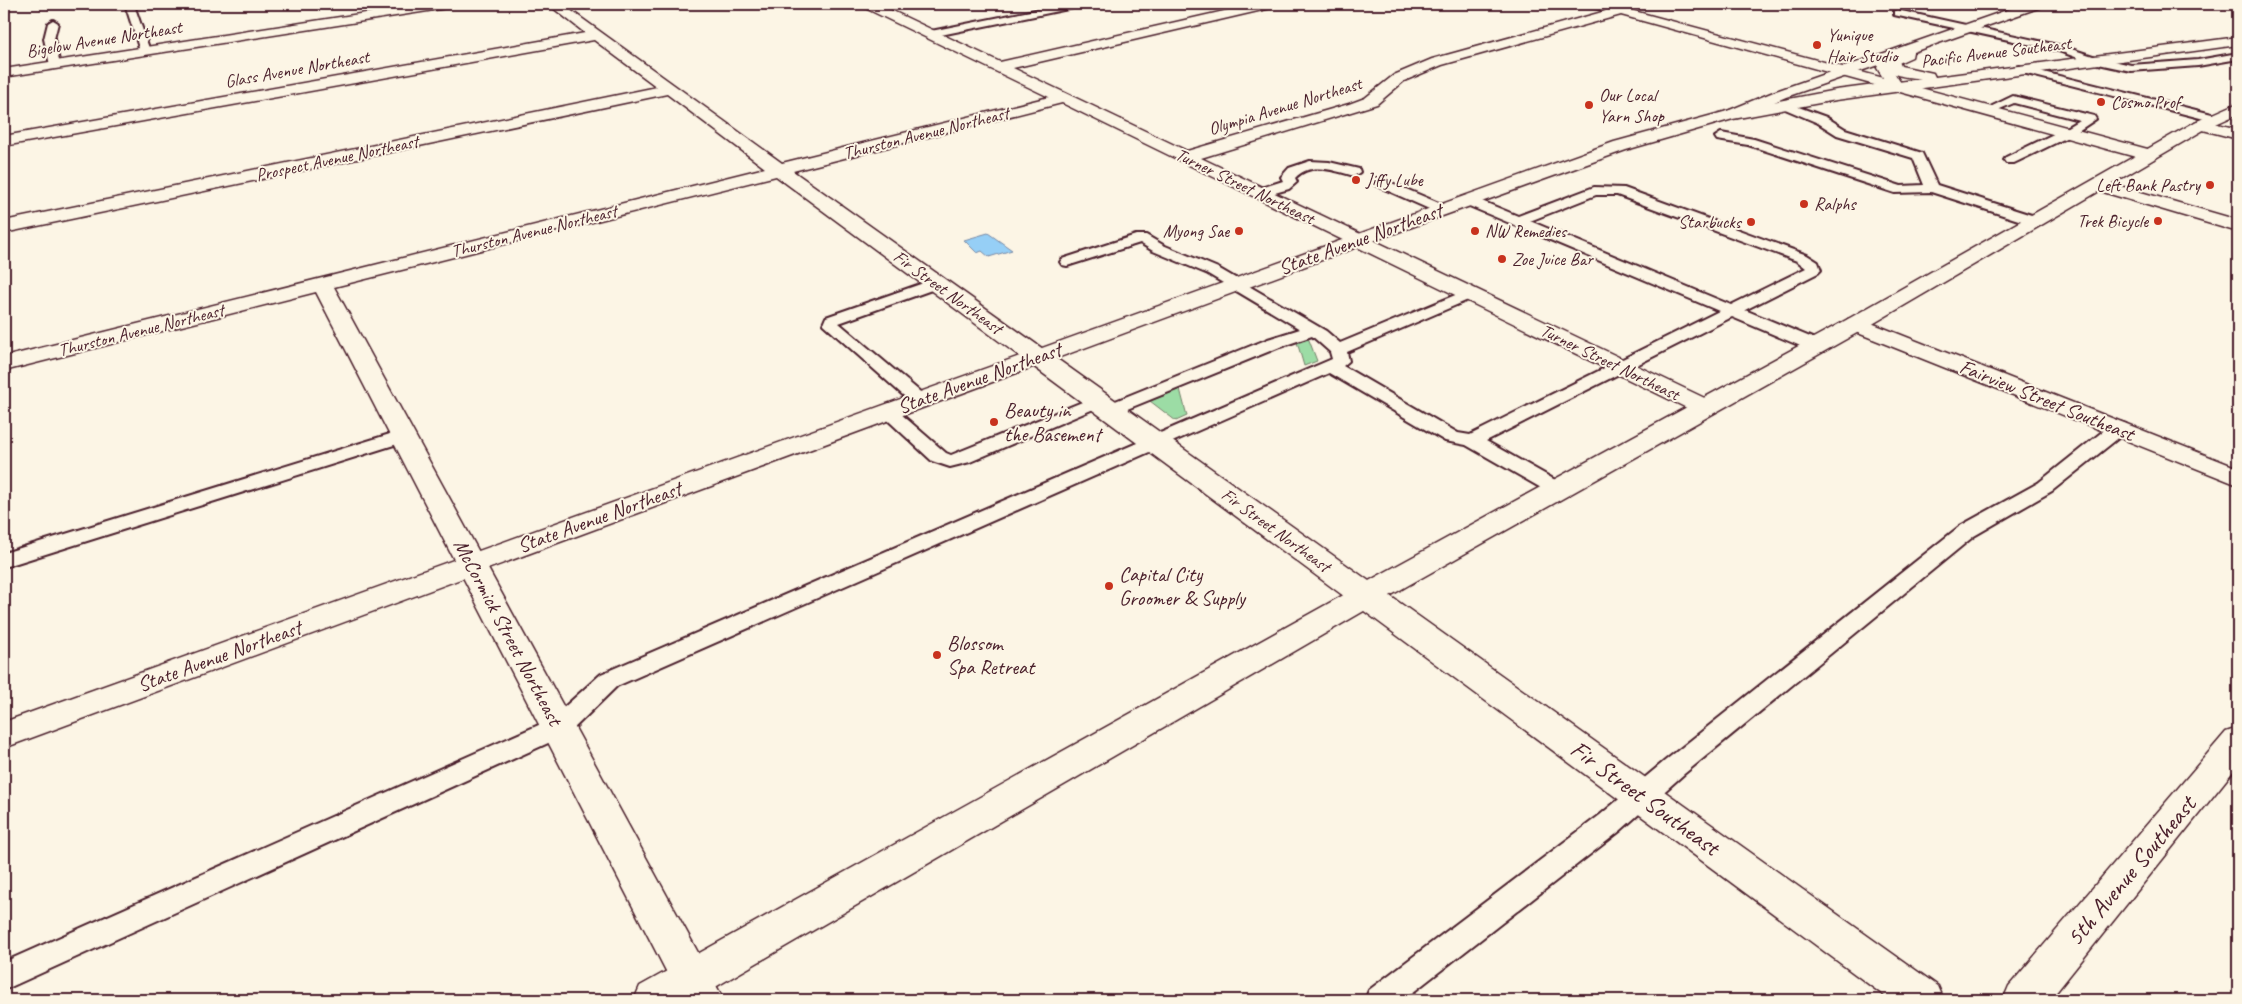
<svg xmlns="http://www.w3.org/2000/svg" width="2242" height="1004" viewBox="0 0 2242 1004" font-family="Caveat,sans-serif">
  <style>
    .green { fill: #9cdca5; stroke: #737e68 }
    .water { fill: #96cff6; stroke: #7889a5 }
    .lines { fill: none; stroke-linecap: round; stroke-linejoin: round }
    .service-casing { stroke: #4a1f2b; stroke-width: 4 }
    .minor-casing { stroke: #4a1f2b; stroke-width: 3 }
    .tertiary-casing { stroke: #4a1f2b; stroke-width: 3 }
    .primary-casing { stroke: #4a1f2b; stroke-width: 3 }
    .service { fill: #fcf5e5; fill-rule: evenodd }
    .minor { fill: #fcf5e5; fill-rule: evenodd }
    .tertiary { fill: #fcf5e5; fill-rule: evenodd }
    .primary { fill: #fcf5e5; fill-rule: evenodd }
    .poi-dot { fill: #c8321e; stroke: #fcf5e5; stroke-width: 2 }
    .labels { text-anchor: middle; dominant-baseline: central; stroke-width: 4; stroke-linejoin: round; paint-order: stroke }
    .far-poi-label { font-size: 18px; fill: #4a1f2b; stroke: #fcf5e5; text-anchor: start }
    .far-street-label { font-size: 18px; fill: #4a1f2b; stroke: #fcf5e5 }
    .street-label { font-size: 21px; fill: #4a1f2b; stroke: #fcf5e5 }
    .poi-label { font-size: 21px; fill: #4a1f2b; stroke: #fcf5e5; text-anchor: start }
    .near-street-label { font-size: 25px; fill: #4a1f2b; stroke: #fcf5e5 }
  </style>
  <rect width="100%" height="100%" fill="#fcf5e5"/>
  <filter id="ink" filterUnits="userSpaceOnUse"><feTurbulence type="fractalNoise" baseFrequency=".02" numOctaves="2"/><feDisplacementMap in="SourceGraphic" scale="10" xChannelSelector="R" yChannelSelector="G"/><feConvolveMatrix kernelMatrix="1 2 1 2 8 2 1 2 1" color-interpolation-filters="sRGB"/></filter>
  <g filter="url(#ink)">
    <g class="green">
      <polygon points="1306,338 1309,340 1317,361 1304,366 1297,342"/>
      <polygon points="1180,389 1187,416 1176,421 1150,401"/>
    </g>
    <polygon class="water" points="988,233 1012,250 989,257 982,251 977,253 964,240"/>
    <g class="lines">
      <g class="service-casing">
        <g id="service">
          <polygon points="125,4 134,5 150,51 149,53 145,54 140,51"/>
          <polygon points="1065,4 1083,4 1078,7 931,37 926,34 931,31"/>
          <polygon points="1897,10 2062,46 2096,57 2131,65 2198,60 2238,53 2238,59 2198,66 2131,71 2089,62 2059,51 1894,15 1894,11"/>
          <polygon points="53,20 58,23 54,39 60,65 55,68 50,65 44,39 48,23"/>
          <polygon points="2019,66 2220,116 2222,118 2216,122 2015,71 2014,69 2015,67"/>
          <polygon points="2013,96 2094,116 2096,119 2072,135 2014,163 2006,163 2004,160 2006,157 2064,129 2079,120 2014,103 1988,114 1982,111"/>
          <polygon points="1782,101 1826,117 1845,129 1922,153 1937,185 2041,218 2043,221 2036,225 2031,224 1931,192 1895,193 1748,145 1717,140 1715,137 1721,133 1754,139 1901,186 1924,185 1913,158 1837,135 1818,123 1778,106 1776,104 1778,102"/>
          <path d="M1310 161 1329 162 1359 169 1360 172 1354 176C1335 171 1311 161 1295 178L1297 182 1289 189 1260 197 1253 193 1255 190 1283 181 1281 177 1289 168Z"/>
          <polygon points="1380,178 1446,206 1448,209 1441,213 1436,212 1375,185 1373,182"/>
          <path d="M1594 187 1624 188 1807 255 1818 262 1821 270 1818 273 1745 310 1822 342 1824 346 1822 350H1810L1732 317 1486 441 1564 485 1567 489 1564 493 1557 495 1550 493 1466 445 1445 441 1329 373 617 686 568 734 4 990V962L550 720 601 674 1332 359 1330 352 1312 336 1280 347 1115 414 1109 415 1103 414 1100 410 1103 406 1268 339 1300 329 1208 274 1153 251 1140 243 1067 266 1062 265 1060 262 1062 259 1136 235H1146L1163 245 1218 268 1326 331 1340 343 1465 291H1475L1478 294 1475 297 1347 352 1349 361 1343 366 1458 433 1470 435 1719 311 1462 203 1460 200 1467 196 1472 197 1518 216ZM1596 195H1617L1797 261 1806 268 1731 305 1530 221Z"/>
          <polygon points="935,279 940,281 943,284 940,287 839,323 925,396 928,400 925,404 913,404 823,324 826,317"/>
          <polygon points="1097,396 1103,397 1106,401 1103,405 970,462 950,467 932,461 878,411 881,407 887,406 893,407 946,453 951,455"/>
          <polygon points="2119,422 2126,424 2128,428 2126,432 2052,491 1974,536 1684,774 1620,831 1403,1000 1365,1000 1369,990 1600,815 1666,760 1960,526 2038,483 2112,424"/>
          <polygon points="403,430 410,432 412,436 410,440 4,567 4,553"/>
        </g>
      </g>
      <g class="minor-casing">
        <g id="minor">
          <polygon points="424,4 453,4 447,8 4,77 4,69"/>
          <polygon points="548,4 562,4 782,163 1049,97 863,7 862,4 878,4 1000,62 1255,4 1277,4 1271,8 1013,68 1187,151 1349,104 1365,98 1394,75 1432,59 1606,11 1589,7 1588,4 1608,4 2155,151 2158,155 2155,159 2143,159 1621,15 1442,65 1404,81 1377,104 1201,158 1713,402 1716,407 1713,412 1704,414 1695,412 1062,103 793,171 1938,986 1944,1000 1890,1000 776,176 334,287 724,1000 681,1000 316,292 4,371 4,357 765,168 667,94 4,233 4,221 657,87 594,40 4,146 4,136 585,33"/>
          <polygon points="2201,120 2238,129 2238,139 2195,128 2193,125 2195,122"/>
          <polygon points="2099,180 2238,220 2238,232 2093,189 2090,185 2093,181"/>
          <polygon points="1856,317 2238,468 2238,485 1848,329 1845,324 1848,319"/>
          <polygon points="2238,728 2238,765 2050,1000 2003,1000 2009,986 2226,732"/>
        </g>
      </g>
      <g class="tertiary-casing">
        <polygon id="tertiary" points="2024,4 2042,4 2041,7 1913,52 1912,57 1892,66 1891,68 1903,86 1900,89 1890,89 1877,68 1878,65 1786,97 1737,118 1725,118 1723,115 1725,112 1776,91"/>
      </g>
      <g class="primary-casing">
        <g id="primary">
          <path d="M2238 37V45L1836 100 1733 119 1626 150 1384 237 4 748V722L1614 142 1731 110 1836 90 1921 79C1906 76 1887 78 1885 60L1892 56 1897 57 1901 66 1933 73 1935 77Z"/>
          <polygon points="2238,103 2238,114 2207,128 1864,329 1407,586 693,1000 634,1000 640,986 1385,572 1848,319 2195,122"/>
        </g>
      </g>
      <use href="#service" class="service"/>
      <use href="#minor" class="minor"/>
      <use href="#tertiary" class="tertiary"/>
      <use href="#primary" class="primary"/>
    </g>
  </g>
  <g class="poi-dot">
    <circle cx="1817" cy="45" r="5"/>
    <circle cx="2101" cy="102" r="5"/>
    <circle cx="1589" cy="105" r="5"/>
    <circle cx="1356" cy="180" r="5"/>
    <circle cx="2210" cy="185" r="5"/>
    <circle cx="1804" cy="204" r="5"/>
    <circle cx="2158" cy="221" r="5"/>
    <circle cx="1751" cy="222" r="5"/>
    <circle cx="1239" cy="231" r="5"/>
    <circle cx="1475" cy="231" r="5"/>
    <circle cx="1502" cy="259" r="5"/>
    <circle cx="994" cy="422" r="5"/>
    <circle cx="1109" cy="586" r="5"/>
    <circle cx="937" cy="655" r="5"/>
  </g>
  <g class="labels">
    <g class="far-poi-label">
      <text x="1827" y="35">Yunique<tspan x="1827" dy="21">Hair Studio</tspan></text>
      <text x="1599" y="95">Our Local<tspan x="1599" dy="21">Yarn Shop</tspan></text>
      <text x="2111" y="102">Cosmo Prof</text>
      <text x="1366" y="180">Jiffy Lube</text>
      <text x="2200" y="185" text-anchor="end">Left Bank Pastry</text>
      <text x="1814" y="204">Ralphs</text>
      <text x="2148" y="221" text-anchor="end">Trek Bicycle</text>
      <text x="1741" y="222" text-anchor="end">Starbucks</text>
      <text x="1229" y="231" text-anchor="end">Myong Sae</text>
      <text x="1485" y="231">NW Remedies</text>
      <text x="1512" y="259">Zoe Juice Bar</text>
    </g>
    <g class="far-street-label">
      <text transform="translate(104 39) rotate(-9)">Bigelow Avenue Northeast</text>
      <text transform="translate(1996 52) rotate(-7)">Pacific Avenue Southeast</text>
      <text transform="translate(297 69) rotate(-10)">Glass Avenue Northeast</text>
      <text transform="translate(1285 106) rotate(-17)">Olympia Avenue Northeast</text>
      <text transform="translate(926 133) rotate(-14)">Thurston Avenue Northeast</text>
      <text transform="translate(337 158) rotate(-12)">Prospect Avenue Northeast</text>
      <text transform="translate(1245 186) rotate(26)">Turner Street Northeast</text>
      <text transform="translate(534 231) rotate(-14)">Thurston Avenue Northeast</text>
      <text transform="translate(948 292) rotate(36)">Fir Street Northeast</text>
      <text transform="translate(141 330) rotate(-14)">Thurston Avenue Northeast</text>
      <text transform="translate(1610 362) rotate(26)">Turner Street Northeast</text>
      <text transform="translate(1276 530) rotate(36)">Fir Street Northeast</text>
    </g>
    <g class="street-label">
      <text transform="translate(1360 239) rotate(-20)">State Avenue Northeast</text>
      <text transform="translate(979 378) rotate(-20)">State Avenue Northeast</text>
      <text transform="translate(2047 400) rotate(22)">Fairview Street Southeast</text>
      <text transform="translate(599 517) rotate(-20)">State Avenue Northeast</text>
      <text transform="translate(508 632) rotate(62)">McCormick Street Northeast</text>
      <text transform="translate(219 656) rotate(-20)">State Avenue Northeast</text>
    </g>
    <g class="poi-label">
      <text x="1004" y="410">Beauty in<tspan x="1004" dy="24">the Basement</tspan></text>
      <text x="1119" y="574">Capital City<tspan x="1119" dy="24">Groomer &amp; Supply</tspan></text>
      <text x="947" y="643">Blossom<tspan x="947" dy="24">Spa Retreat</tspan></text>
    </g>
    <g class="near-street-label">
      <text transform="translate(1645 798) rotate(36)">Fir Street Southeast</text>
      <text transform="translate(2131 871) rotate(-50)">5th Avenue Southeast</text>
    </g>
  </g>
  <rect width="2242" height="1004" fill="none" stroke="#fcf5e5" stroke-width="20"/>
  <rect x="10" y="10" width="2222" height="984" fill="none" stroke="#4a1f2b" stroke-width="2" filter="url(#ink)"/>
</svg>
